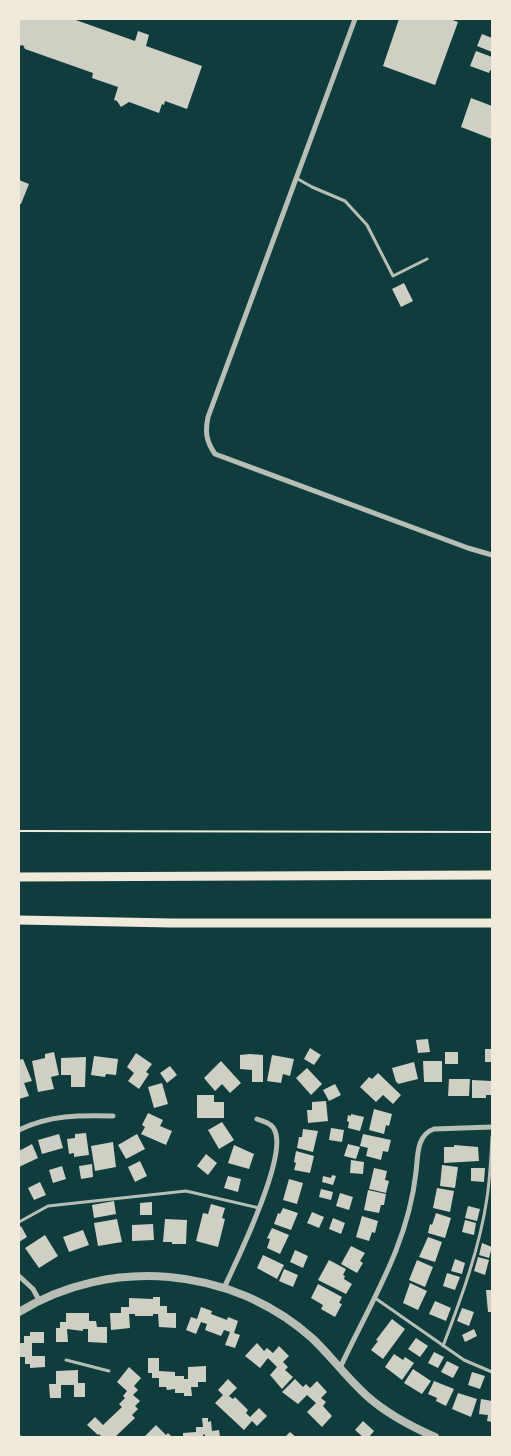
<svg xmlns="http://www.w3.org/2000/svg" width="511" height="1456" viewBox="0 0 511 1456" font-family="'Public Sans',sans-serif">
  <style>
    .building { fill: #cfcfc3 }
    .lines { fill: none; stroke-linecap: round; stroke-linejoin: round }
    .path { stroke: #f1e9da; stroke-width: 2 }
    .service { stroke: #b8beb3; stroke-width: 3 }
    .minor { stroke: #b8beb3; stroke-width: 5 }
    .tertiary { stroke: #b8beb3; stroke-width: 8 }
    .secondary { stroke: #f1e9da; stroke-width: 9 }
  </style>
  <rect width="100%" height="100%" fill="#0f3d3e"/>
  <g class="building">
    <polygon points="19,19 73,19 135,41 138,31 149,35 146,46 202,66 187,109 165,101 164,105 162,104 159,113 129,102 121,107 117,101 114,100 118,87 92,78 93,73 25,49 23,45 19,46"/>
    <polygon points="399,19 450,19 458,22 435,85 383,66"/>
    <polygon points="482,34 492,38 492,52 477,46"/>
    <polygon points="476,51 492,57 492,71 490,70 489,73 470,66"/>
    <polygon points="471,98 492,106 492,139 461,127"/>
    <polygon points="19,180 29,184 21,204 19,204"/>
    <polygon points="404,283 413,301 401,307 392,289"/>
    <polygon points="428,1039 430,1052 418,1053 416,1040"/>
    <polygon points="310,1048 321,1055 314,1065 304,1059"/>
    <rect x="485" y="1049" width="7" height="13"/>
    <polygon points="54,1052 59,1075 51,1077 54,1089 38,1092 32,1061 45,1058 45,1054"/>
    <rect x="445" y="1052" width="13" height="12"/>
    <polygon points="136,1053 152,1064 146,1072 149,1074 139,1089 128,1081 134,1073 127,1067"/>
    <polygon points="250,1054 263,1055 263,1082 252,1082 252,1070 240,1069 240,1055"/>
    <polygon points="272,1055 294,1059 290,1076 283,1074 281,1083 267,1081"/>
    <polygon points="94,1056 118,1059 116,1075 106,1074 105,1077 91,1075"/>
    <polygon points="86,1057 85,1087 71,1087 71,1075 61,1075 61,1058"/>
    <polygon points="23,1059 32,1081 24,1083 29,1096 19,1099 19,1060"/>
    <polygon points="221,1061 241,1083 230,1093 222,1084 215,1091 204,1078"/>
    <polygon points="423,1061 442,1061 442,1082 424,1082"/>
    <polygon points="414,1062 418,1079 398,1084 397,1082 396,1082 392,1068"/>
    <polygon points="170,1066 177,1075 167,1083 160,1073"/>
    <polygon points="307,1068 322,1084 311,1095 296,1078"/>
    <polygon points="378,1073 401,1095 393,1104 383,1095 376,1102 360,1087 369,1077 372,1079"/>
    <polygon points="449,1079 470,1079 469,1096 448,1096"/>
    <polygon points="472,1080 492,1081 492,1095 486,1095 486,1098 472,1098"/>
    <polygon points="162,1083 168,1104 154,1108 148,1087"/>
    <polygon points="335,1084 341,1095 329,1101 323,1090"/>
    <polygon points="197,1095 214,1095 214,1102 224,1102 224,1118 197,1118"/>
    <polygon points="326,1101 328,1121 308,1123 307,1110 312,1110 312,1102"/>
    <polygon points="374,1109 392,1114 389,1126 386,1125 384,1134 369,1130"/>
    <polygon points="148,1113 163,1120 160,1126 172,1131 166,1145 141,1134 145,1127 142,1125"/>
    <polygon points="351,1114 364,1117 360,1131 348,1128 349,1122 347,1121 348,1115 351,1116"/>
    <polygon points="222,1122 234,1140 219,1149 208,1130"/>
    <polygon points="331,1128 344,1130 342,1142 329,1140"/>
    <polygon points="303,1129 318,1131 313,1152 297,1148 299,1137 302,1137"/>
    <polygon points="86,1133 89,1155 74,1157 74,1153 69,1154 67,1139 75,1138 75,1134"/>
    <polygon points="59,1134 63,1148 42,1154 38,1140"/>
    <polygon points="137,1134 145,1149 126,1159 118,1145"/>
    <polygon points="363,1134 391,1140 388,1152 383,1151 381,1160 366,1156 368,1148 360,1146"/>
    <polygon points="113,1142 116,1167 95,1171 91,1146"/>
    <polygon points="32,1144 38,1158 19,1167 19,1151"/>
    <polygon points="348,1144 360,1147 356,1159 344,1156"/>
    <polygon points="234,1145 254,1154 249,1169 228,1163"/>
    <polygon points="454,1145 478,1147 479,1161 444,1163 444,1147 454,1147"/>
    <polygon points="296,1151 314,1156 310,1173 294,1170 296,1163 294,1162"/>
    <polygon points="206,1154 217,1163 208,1175 197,1166"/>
    <polygon points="351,1160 364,1162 363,1174 350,1173"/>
    <polygon points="140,1161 147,1176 135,1182 128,1167"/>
    <polygon points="92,1164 93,1177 81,1179 79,1166"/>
    <polygon points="442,1165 458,1167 455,1188 440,1186"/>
    <polygon points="62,1166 66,1179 53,1183 49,1170"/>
    <polygon points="374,1168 387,1171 385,1180 389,1181 386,1193 369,1189"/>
    <polygon points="471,1168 485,1168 484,1182 471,1181"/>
    <polygon points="332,1175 336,1176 333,1185 322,1182 323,1176 331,1178"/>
    <polygon points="228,1176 241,1179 238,1192 224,1188"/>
    <polygon points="289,1179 303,1183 297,1204 283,1200"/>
    <polygon points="40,1182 46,1195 34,1200 28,1188"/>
    <polygon points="437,1188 454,1191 450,1212 433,1208"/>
    <polygon points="321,1189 333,1192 331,1200 319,1197"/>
    <polygon points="368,1190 386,1194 384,1205 381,1205 379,1213 364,1210"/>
    <polygon points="340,1193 353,1197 349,1210 336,1206"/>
    <polygon points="114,1201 116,1214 94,1218 92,1205"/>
    <polygon points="152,1202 152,1215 140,1215 140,1203"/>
    <polygon points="211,1204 225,1208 222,1218 225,1219 218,1247 196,1241 203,1213 208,1214"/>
    <polygon points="468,1206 480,1209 477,1221 465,1218"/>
    <polygon points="283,1208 298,1213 291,1230 274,1224 278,1213 280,1214"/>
    <polygon points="312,1212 324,1217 319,1228 307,1223"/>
    <polygon points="436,1213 451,1218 445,1238 428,1233 430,1224 432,1225"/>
    <polygon points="362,1216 378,1221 375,1233 372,1232 369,1241 356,1237"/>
    <polygon points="333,1218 345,1223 341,1234 329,1229"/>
    <polygon points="117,1219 122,1242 98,1246 94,1223"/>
    <polygon points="165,1219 187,1220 186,1244 172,1244 172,1242 163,1242"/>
    <polygon points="465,1220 476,1223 474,1235 462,1232"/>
    <polygon points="153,1224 154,1240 132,1241 132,1225"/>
    <polygon points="21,1226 27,1237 19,1242 19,1228"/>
    <polygon points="272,1228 289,1235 280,1254 267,1248 270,1239 267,1238"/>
    <polygon points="83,1230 89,1245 69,1252 63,1237"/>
    <polygon points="45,1235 58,1256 39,1268 25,1248"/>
    <polygon points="428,1237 442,1242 435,1262 419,1257"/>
    <polygon points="482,1243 492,1247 489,1258 479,1255"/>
    <polygon points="351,1246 365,1253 360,1261 363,1263 357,1273 341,1264"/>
    <polygon points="295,1250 308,1256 303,1268 290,1262"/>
    <polygon points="263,1255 284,1265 277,1279 257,1268"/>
    <polygon points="478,1257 489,1260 485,1275 474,1271"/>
    <polygon points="455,1259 465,1263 462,1274 451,1271"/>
    <polygon points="329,1260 346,1269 343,1275 345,1276 344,1279 352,1284 346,1294 318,1280"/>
    <polygon points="417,1260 433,1267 425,1287 409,1280"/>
    <polygon points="284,1269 298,1275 293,1287 279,1281"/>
    <polygon points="447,1273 460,1277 455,1290 443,1286"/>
    <polygon points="410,1283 427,1291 418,1310 403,1303"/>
    <polygon points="318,1284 342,1297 339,1303 342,1304 335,1317 321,1309 323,1305 311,1298"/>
    <polygon points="486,1290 492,1290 492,1312 488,1312"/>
    <polygon points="153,1297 160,1297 160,1306 167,1306 167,1313 176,1313 176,1328 159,1327 158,1314 153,1314 153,1316 135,1316 135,1314 129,1314 130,1328 111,1330 110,1313 121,1313 121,1307 129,1307 129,1298 153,1299"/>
    <polygon points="435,1301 451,1308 446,1321 429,1314"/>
    <polygon points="201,1307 212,1311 211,1314 227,1320 228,1317 238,1321 234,1333 240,1335 235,1348 225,1345 230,1332 224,1330 221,1336 205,1330 207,1324 201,1322 196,1334 186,1330 191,1317 197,1319"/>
    <polygon points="462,1308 474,1312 469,1326 457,1321"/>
    <polygon points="66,1313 89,1313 89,1321 96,1321 97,1327 107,1327 107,1343 88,1342 88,1329 83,1329 83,1331 67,1329 68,1342 56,1342 56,1328 60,1328 60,1322 66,1322"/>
    <polygon points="392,1319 405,1329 383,1359 371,1350 378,1341 376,1340"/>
    <polygon points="474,1329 477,1336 465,1342 462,1335"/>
    <polygon points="30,1332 44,1332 44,1343 32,1343 32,1356 45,1356 45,1367 30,1368 30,1364 25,1364 25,1357 19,1357 19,1343 24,1343 24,1336 30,1336"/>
    <polygon points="416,1338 428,1346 420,1357 408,1349"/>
    <polygon points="257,1343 264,1351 267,1348 273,1353 279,1346 289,1356 283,1362 288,1367 285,1370 293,1377 282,1389 270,1375 277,1367 268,1358 260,1368 245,1356"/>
    <polygon points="434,1352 444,1357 438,1368 428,1363"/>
    <polygon points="394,1354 403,1360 405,1357 414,1363 402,1380 385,1367"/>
    <polygon points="148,1358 159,1358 159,1371 175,1372 175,1376 184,1376 184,1379 188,1379 188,1367 206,1366 206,1382 198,1382 198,1387 191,1387 192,1396 184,1396 184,1393 175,1393 175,1389 167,1390 166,1387 159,1387 159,1378 152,1378 152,1373 148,1373"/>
    <polygon points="447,1361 459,1367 453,1378 441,1372"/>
    <polygon points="129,1367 141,1378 134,1386 138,1390 133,1395 140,1401 135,1406 138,1409 132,1415 135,1418 115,1437 102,1437 99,1434 98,1435 87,1425 95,1417 103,1425 122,1407 119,1404 125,1398 123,1396 127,1391 117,1382"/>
    <polygon points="413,1369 431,1381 422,1394 404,1383"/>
    <polygon points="78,1370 78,1383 85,1383 85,1397 74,1397 74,1385 61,1385 61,1398 50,1398 49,1384 56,1384 56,1371"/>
    <polygon points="472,1372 485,1376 480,1389 468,1385"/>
    <polygon points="228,1379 237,1388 229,1396 233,1399 235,1397 248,1410 246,1413 250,1417 259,1408 267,1416 257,1426 252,1421 244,1430 215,1403 223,1395 218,1390"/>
    <polygon points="295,1379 303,1387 306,1384 310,1388 317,1381 327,1392 321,1398 326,1402 323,1406 332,1416 322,1427 307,1412 316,1403 307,1395 298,1404 282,1392"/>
    <polygon points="434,1381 454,1389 446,1406 436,1401 437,1398 428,1394"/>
    <polygon points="458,1393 477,1399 471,1417 452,1409"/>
    <polygon points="481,1399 492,1401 492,1422 487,1421 488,1415 479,1414"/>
    <polygon points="202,1418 208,1418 208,1422 211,1421 212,1431 219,1430 220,1437 205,1437 205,1434 203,1435 203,1437 183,1437 183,1433 196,1432 196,1427 203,1427"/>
    <polygon points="363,1421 374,1431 369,1437 363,1437 355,1430"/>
    <polygon points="156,1425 166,1435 168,1433 172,1437 144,1437"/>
    <polygon points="290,1432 296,1437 285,1437"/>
  </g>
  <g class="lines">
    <g class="path">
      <polyline points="19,831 492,832"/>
      <polyline points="19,1436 21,1437"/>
    </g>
    <g class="service">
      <polyline points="296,178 312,187 345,201 367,225 393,276 427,259"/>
      <polyline points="19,1222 48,1206 186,1191 259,1208"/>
      <polyline points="375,1298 464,1360 492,1372"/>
      <path d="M443 1346C461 1299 480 1247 487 1198 490 1178 491 1157 492 1137"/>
      <polyline points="66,1360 109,1371"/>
    </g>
    <g class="minor">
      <path d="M355 19 208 417C205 432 206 441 215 454L468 548 492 555"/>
      <path d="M19 1130C49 1115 80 1115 113 1116"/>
      <polyline points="19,1276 33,1289 39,1300"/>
      <path d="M224 1288C237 1260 287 1158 275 1131 272 1123 264 1122 257 1119"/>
      <path d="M340 1368C370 1303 408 1246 416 1172 418 1157 416 1135 434 1129L492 1127"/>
    </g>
    <path class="tertiary" d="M19 1312C110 1256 231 1266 312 1338 331 1356 347 1378 367 1396 387 1414 410 1426 435 1437"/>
    <g class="secondary">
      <polyline points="19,877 492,875"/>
      <polyline points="19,920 171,923 492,923"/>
    </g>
  </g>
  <rect width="511" height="1456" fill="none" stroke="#f1e9da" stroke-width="40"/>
</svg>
